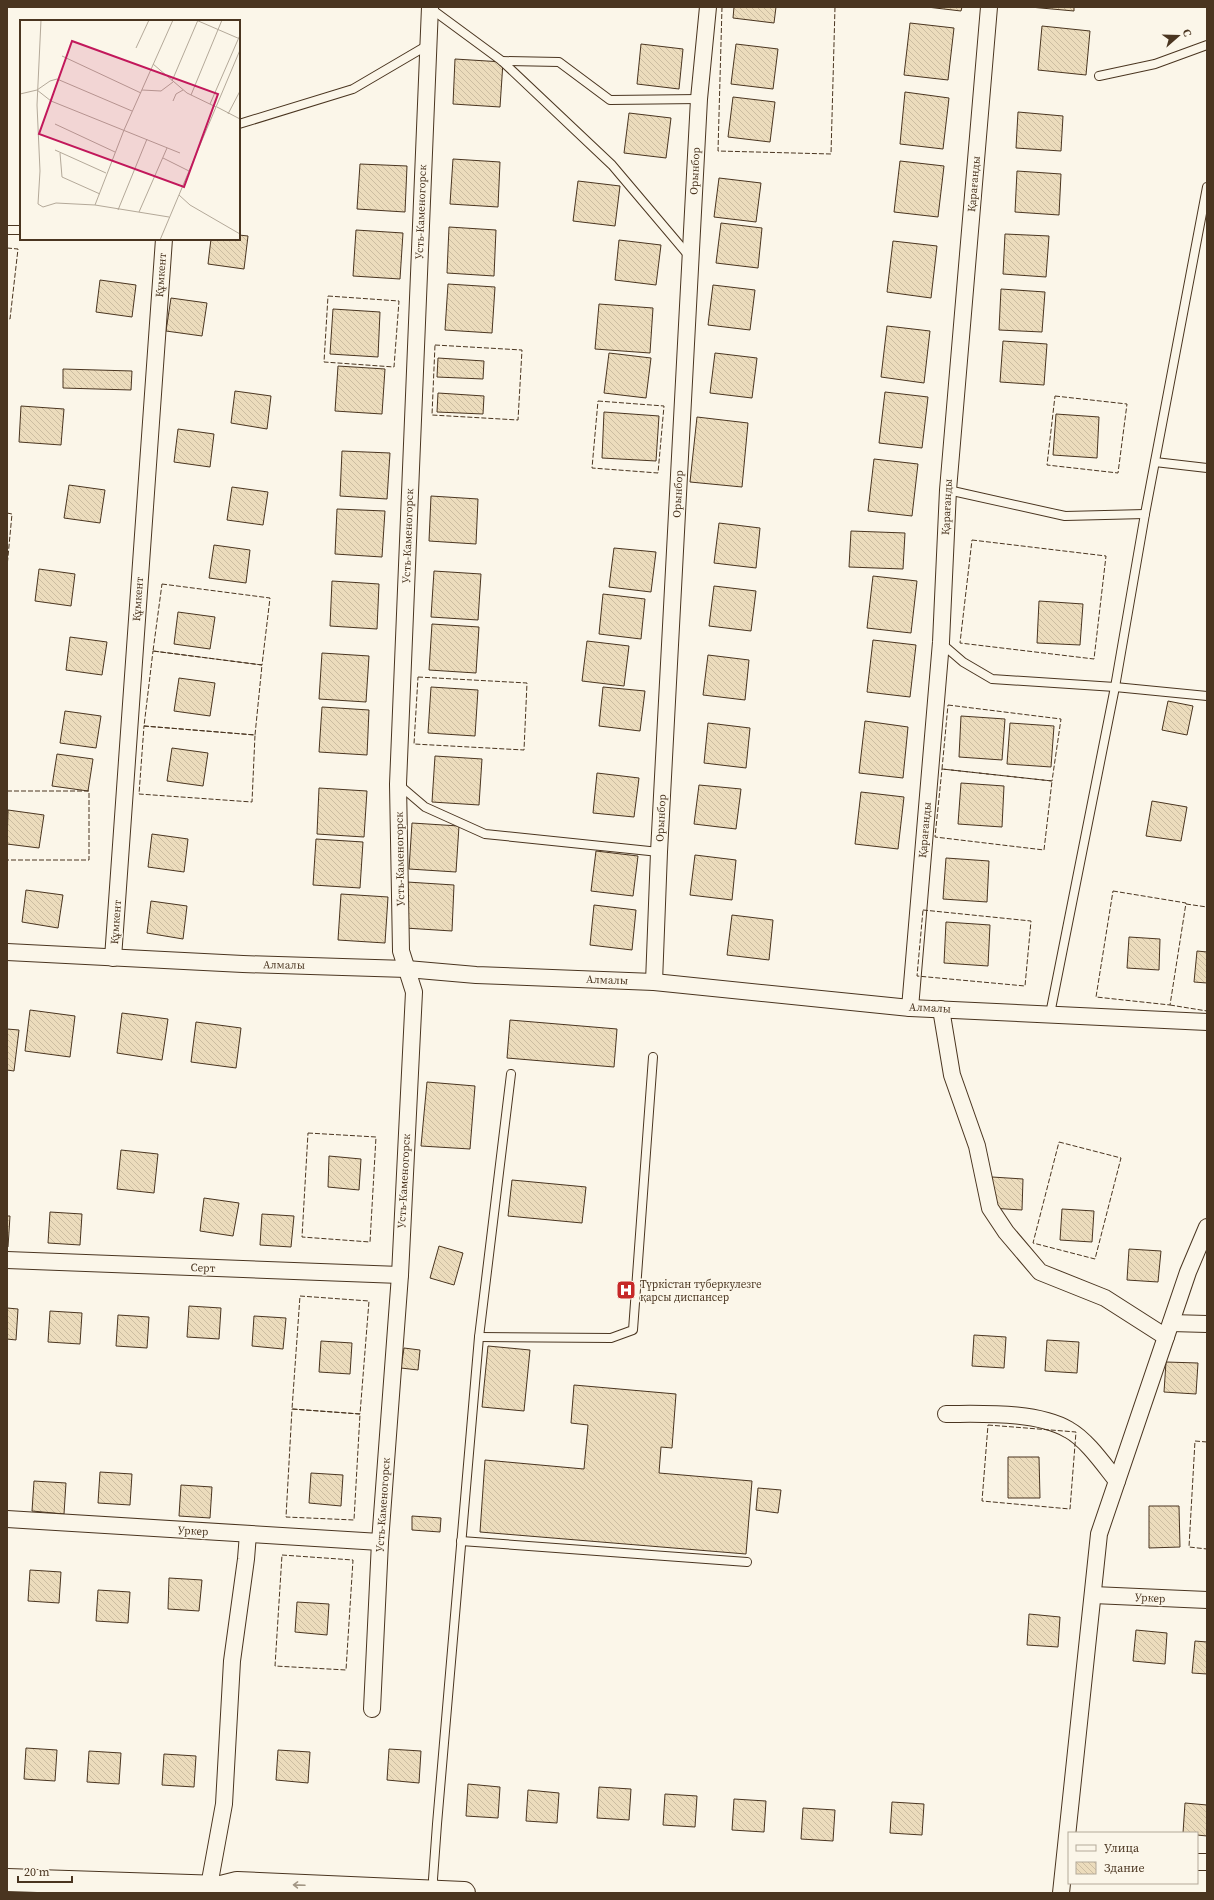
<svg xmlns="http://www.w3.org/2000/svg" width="1214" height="1900" viewBox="0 0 1214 1900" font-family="'Source Serif 4',serif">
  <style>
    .building { fill: url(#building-back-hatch); stroke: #4a3520 }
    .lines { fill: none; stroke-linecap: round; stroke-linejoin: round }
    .lane-casing { stroke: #4a3520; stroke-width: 10 }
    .street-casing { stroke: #4a3520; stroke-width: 18 }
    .secondary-casing { stroke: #4a3520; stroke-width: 24 }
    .lane { stroke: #fbf6e9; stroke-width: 8 }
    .street { stroke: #fbf6e9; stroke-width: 16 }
    .secondary { stroke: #fbf6e9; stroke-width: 22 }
    .fence { stroke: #4a3520; stroke-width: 1; stroke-dasharray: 5 2; stroke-linecap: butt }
    .oneway { stroke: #a29684 }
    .labels { text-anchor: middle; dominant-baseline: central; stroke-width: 3; stroke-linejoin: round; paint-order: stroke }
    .street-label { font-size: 11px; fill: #4a3520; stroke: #fbf6e9 }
    .poi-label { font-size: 11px; fill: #4a3520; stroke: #fbf6e9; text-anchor: start }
    .inset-road { fill: none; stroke: #b4a999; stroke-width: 1 }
    .view { fill: #c2185b; fill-opacity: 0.15; stroke: #c2185b; stroke-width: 2 }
    .inset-edge { fill: none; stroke: #4a3520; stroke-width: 2 }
  </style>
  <defs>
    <pattern id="building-back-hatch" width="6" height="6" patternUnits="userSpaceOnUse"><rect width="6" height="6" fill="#ecdcbc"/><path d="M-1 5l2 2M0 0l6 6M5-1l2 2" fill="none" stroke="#ccbda1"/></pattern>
  </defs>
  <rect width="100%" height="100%" fill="#fbf6e9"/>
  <g class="building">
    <polygon points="734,7 776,7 774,23 733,18"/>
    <polygon points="927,7 962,7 961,11"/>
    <polygon points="1030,7 1074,7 1074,11"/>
    <polygon points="910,23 954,28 948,80 904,75"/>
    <polygon points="1042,26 1090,31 1086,75 1038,70"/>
    <polygon points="641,44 683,49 679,89 637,84"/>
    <polygon points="736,44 778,49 773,89 731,84"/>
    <polygon points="455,59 503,62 500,107 453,104"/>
    <polygon points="905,92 949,98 943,149 900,144"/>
    <polygon points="733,97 775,102 770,142 728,137"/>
    <polygon points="1018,112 1063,116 1061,151 1016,148"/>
    <polygon points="629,113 671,118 666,158 624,153"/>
    <polygon points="453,159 500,162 498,207 450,204"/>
    <polygon points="900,161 944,166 938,217 894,212"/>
    <polygon points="360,164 407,166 405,212 357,209"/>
    <polygon points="1017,171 1061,174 1059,215 1015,212"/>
    <polygon points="719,178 761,183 756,222 714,217"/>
    <polygon points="578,181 620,186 615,226 573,221"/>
    <polygon points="721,223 762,228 758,268 716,263"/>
    <polygon points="449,227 496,230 494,276 447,273"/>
    <polygon points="356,230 403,233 400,279 353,276"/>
    <polygon points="1005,234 1049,236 1046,277 1003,274"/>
    <polygon points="239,235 248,236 244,269 208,264 211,239 239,239"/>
    <polygon points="619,240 661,245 656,285 615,280"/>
    <polygon points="893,241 937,246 931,298 887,292"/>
    <polygon points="100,280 136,285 132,317 96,312"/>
    <polygon points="448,284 495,287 492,333 445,330"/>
    <polygon points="713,285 755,290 750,330 708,325"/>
    <polygon points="1001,289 1045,292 1042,332 999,330"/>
    <polygon points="171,298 207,303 202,336 166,331"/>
    <polygon points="599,304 653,308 650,353 595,349"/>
    <polygon points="333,309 380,312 378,357 330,354"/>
    <polygon points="887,326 930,331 924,383 881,377"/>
    <polygon points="1003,341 1047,344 1044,385 1000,382"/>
    <polygon points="609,353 651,358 646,398 604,393"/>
    <polygon points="715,353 757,358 752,398 710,393"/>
    <polygon points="438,358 484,361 483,379 437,377"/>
    <polygon points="338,366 385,369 382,414 335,411"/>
    <polygon points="63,369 132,371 131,390 63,388"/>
    <polygon points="235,391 271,396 267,429 231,423"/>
    <polygon points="885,392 928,397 922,448 879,443"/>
    <polygon points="438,393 484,396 483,414 437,412"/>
    <polygon points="21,406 64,409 61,445 19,442"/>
    <polygon points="604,412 659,416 656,461 602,458"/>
    <polygon points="1056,414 1099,417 1097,458 1053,455"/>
    <polygon points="697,417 748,423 742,487 690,482"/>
    <polygon points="178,429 214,434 210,467 174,462"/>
    <polygon points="342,451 390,453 387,499 340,496"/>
    <polygon points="874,459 918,464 912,516 868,511"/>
    <polygon points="69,485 105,490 100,523 64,518"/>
    <polygon points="232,487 268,492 263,525 227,520"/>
    <polygon points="431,496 478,499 476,544 429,541"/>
    <polygon points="337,509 385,511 382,557 335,554"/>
    <polygon points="719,523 760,528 756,568 714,563"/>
    <polygon points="851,531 905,533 903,569 849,567"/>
    <polygon points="214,545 250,550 246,583 209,578"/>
    <polygon points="614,548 656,552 651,592 609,587"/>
    <polygon points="39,569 75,574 71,606 35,601"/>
    <polygon points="434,571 481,574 478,620 431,617"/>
    <polygon points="873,576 917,581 911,633 867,628"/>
    <polygon points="332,581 379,584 377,629 330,626"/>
    <polygon points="714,586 756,591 751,631 709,626"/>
    <polygon points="603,594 645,599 641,639 599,634"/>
    <polygon points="1039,601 1083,604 1080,645 1037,643"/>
    <polygon points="178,612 215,617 210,649 174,644"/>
    <polygon points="432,624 479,627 476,673 429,670"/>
    <polygon points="70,637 107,642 102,675 66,670"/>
    <polygon points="873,640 916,645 910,697 867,692"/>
    <polygon points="587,641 629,646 624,686 582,681"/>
    <polygon points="322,653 369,656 366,702 319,699"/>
    <polygon points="708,655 749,660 745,700 703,695"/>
    <polygon points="179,678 215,683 210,716 174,711"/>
    <polygon points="431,687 478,690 475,736 428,733"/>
    <polygon points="603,687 645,691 640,731 599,726"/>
    <polygon points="1168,701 1193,706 1187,735 1162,730"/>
    <polygon points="322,707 369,710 367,755 319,752"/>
    <polygon points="65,711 101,716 96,748 60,743"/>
    <polygon points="961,716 1005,719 1002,760 959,757"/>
    <polygon points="865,721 908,727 903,778 859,773"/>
    <polygon points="708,723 750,728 746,768 704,763"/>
    <polygon points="1010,723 1054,726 1051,767 1007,764"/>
    <polygon points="172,748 208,753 203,786 167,781"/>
    <polygon points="57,754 93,759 88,791 52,786"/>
    <polygon points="435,756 482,759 479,805 432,802"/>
    <polygon points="597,773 639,778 634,817 593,813"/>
    <polygon points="961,783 1004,786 1002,827 958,824"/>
    <polygon points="699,785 741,789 736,829 694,824"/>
    <polygon points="319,788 367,791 364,837 317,834"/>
    <polygon points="861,792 904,797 898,849 855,844"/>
    <polygon points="1152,801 1187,807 1181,841 1146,836"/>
    <polygon points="8,810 44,815 39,848 7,844"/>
    <polygon points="412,823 459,826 456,872 409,869"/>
    <polygon points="152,834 188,839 184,872 148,867"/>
    <polygon points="316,839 363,842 360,888 313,885"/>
    <polygon points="596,851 638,856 633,896 591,891"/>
    <polygon points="695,855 736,860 732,900 690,895"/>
    <polygon points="946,858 989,861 987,902 943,899"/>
    <polygon points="407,882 454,885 452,931 405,928"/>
    <polygon points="26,890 63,895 58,928 22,922"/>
    <polygon points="341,894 388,897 385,943 338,940"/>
    <polygon points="151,901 187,906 183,939 147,933"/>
    <polygon points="594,905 636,910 632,950 590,945"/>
    <polygon points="732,915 773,920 769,960 727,955"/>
    <polygon points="946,922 990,925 988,966 944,963"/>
    <polygon points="1129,937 1160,939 1159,970 1127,968"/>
    <polygon points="1197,951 1207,952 1207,983 1194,982"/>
    <polygon points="30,1010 75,1016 70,1057 25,1051"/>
    <polygon points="122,1013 168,1019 162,1060 117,1053"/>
    <polygon points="510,1020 617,1029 614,1067 507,1058"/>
    <polygon points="196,1022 241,1028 236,1068 191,1062"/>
    <polygon points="7,1029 19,1030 14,1071 7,1070"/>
    <polygon points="427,1082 475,1086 470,1149 421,1146"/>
    <polygon points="121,1150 158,1154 154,1193 117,1189"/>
    <polygon points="329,1156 361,1159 359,1190 328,1187"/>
    <polygon points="992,1177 1023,1179 1022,1210 990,1208"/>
    <polygon points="512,1180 586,1187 582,1223 508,1216"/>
    <polygon points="204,1198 239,1203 233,1236 200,1231"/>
    <polygon points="1062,1209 1094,1211 1092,1242 1060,1240"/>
    <polygon points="50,1212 82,1214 80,1245 48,1243"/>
    <polygon points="262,1214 294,1216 291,1247 260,1245"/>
    <polygon points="7,1216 10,1216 8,1247 7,1247"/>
    <polygon points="439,1246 463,1253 454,1285 430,1278"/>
    <polygon points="1129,1249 1161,1251 1158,1282 1127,1280"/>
    <polygon points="189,1306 221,1308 219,1339 187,1337"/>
    <polygon points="7,1308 18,1309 16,1340 7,1339"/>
    <polygon points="50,1311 82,1313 80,1344 48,1342"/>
    <polygon points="118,1315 149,1317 147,1348 116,1346"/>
    <polygon points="254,1316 286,1318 283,1349 252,1346"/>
    <polygon points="974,1335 1006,1337 1004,1368 972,1366"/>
    <polygon points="1047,1340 1079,1342 1077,1373 1045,1371"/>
    <polygon points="321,1341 352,1343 350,1374 319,1372"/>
    <polygon points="488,1346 530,1350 524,1411 482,1407"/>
    <polygon points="404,1348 420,1350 418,1370 401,1368"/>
    <polygon points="1166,1362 1198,1363 1196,1394 1164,1392"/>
    <polygon points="574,1385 676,1394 672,1448 661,1447 659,1473 752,1481 746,1554 480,1532 485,1460 584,1469 588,1425 571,1423"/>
    <polygon points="1008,1457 1039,1457 1040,1498 1008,1498"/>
    <polygon points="100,1472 132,1474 130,1505 98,1503"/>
    <polygon points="311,1473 343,1475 341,1506 309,1503"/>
    <polygon points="34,1481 66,1483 64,1514 32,1511"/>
    <polygon points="181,1485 212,1487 210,1518 179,1516"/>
    <polygon points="758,1488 781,1490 778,1513 756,1510"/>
    <polygon points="1149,1506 1179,1506 1180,1547 1149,1548"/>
    <polygon points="412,1516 441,1518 440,1532 412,1530"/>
    <polygon points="30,1570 61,1572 59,1603 28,1601"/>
    <polygon points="169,1578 202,1580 199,1611 168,1609"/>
    <polygon points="98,1590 130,1592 128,1623 96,1621"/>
    <polygon points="297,1602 329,1604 327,1635 295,1632"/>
    <polygon points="1029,1614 1060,1617 1058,1647 1027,1645"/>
    <polygon points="1136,1630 1167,1633 1165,1664 1133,1661"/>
    <polygon points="1195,1641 1207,1642 1207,1674 1192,1673"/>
    <polygon points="26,1748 57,1750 55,1781 24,1779"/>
    <polygon points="389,1749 421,1751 419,1783 387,1780"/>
    <polygon points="278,1750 310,1752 308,1783 276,1780"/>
    <polygon points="89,1751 121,1753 119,1784 87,1782"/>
    <polygon points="164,1754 196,1756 194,1787 162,1785"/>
    <polygon points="468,1784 500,1787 498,1818 466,1816"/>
    <polygon points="599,1787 631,1789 629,1820 597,1818"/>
    <polygon points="528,1790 559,1793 557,1823 526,1821"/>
    <polygon points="665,1794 697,1796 695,1827 663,1825"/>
    <polygon points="734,1799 766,1801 764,1832 732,1830"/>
    <polygon points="892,1802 924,1804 922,1835 890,1833"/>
    <polygon points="1185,1803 1207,1805 1207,1836 1197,1835 1197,1833 1183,1833"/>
    <polygon points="803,1808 835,1810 833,1841 801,1839"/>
  </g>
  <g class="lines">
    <g class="lane-casing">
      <g id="lane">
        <polyline points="430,8 502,61 612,165 689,256"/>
        <polyline points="502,61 559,62 610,100 699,99"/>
        <polyline points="1099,76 1155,64 1207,45"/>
        <polyline points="239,124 353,89 428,45"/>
        <polyline points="7,230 21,230"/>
        <polyline points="1155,462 1207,468"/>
        <polyline points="948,490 1065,516 1145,514"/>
        <polyline points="941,643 963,662 992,679 1115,687 1207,696"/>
        <polyline points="398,784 425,807 485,834 659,852"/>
        <polyline points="1050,1014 1115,687 1145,514 1207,187"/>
        <polyline points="479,1337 611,1338 633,1330 653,1057"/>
        <polyline points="461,1541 747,1562"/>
        <polyline points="434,1890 433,1879 437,1824 479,1337 511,1074"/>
      </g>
    </g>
    <g class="street-casing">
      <g id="street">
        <polyline points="7,952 243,964 407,969 476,975 654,982 910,1008 1207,1022"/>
        <polyline points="113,958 164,239"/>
        <polyline points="654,982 659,852 699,99 708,7"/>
        <polyline points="910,1008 941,642 948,490 989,7"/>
        <polyline points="941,1009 952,1075 977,1146 990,1208 1006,1232 1040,1272 1105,1298 1166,1337"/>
        <polyline points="7,1260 400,1275"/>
        <polyline points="1171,1323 1207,1324"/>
        <path d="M946 1414C982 1414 1037 1411 1069 1430 1087 1440 1104 1465 1117 1481"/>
        <polyline points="7,1519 380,1542"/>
        <polyline points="1093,1595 1207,1600"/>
        <polyline points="372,1709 380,1542 400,1275 414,992 401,951 398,784 430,7"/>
        <polyline points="1197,1862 1207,1862"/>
        <polyline points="209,1886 224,1804 232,1661 246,1559 248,1534"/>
        <polyline points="1061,1893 1099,1534 1188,1272 1207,1227"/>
      </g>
    </g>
    <g class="secondary-casing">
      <polyline id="secondary" points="7,1880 221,1887 237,1883 464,1893"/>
    </g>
    <use href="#lane" class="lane"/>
    <use href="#street" class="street"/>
    <use href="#secondary" class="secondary"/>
    <g class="fence">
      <polyline points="722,7 718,151 831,154 835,7"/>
      <polyline points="7,248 18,249 10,319 7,319"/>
      <polygon points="328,296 399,301 394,367 324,362"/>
      <polygon points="435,345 522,350 518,420 432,415"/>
      <polygon points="1055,396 1127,404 1118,473 1047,465"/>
      <polygon points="598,401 664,406 658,473 592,468"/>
      <polyline points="7,513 12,514 7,567"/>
      <polygon points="972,540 1106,556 1094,659 960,643"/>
      <polygon points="162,584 270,598 262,665 153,651"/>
      <polygon points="153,651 262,665 255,735 144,726"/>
      <polygon points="418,677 527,683 524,750 414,744"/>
      <polygon points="948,705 1061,719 1052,781 942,769"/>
      <polygon points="144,726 255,735 252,802 139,794"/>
      <polygon points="942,769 1052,781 1044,850 935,837"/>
      <polyline points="7,791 89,791 89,860 7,860"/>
      <polygon points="1113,891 1186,903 1170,1005 1096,997"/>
      <polyline points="1186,904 1207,907"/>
      <polygon points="923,910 1031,921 1025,986 917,976"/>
      <polyline points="1170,1005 1207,1011"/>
      <polygon points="308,1133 376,1137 370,1242 302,1237"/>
      <polygon points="1059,1142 1121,1158 1095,1259 1033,1243"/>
      <polygon points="300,1296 369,1301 360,1414 292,1409"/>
      <polygon points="292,1409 360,1414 354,1520 286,1517"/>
      <polygon points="988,1425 1076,1432 1070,1509 982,1501"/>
      <polyline points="1207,1442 1195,1441 1189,1547 1207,1549"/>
      <polygon points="282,1555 353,1560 346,1670 275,1666"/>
    </g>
  </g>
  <defs><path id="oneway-shaft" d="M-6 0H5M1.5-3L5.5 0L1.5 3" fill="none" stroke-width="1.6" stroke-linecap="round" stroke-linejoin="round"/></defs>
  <use class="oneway" href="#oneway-shaft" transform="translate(299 1885) rotate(-178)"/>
  <defs>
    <g id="hospital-square" transform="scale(1)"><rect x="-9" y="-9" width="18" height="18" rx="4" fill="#c62828" stroke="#fbf6e9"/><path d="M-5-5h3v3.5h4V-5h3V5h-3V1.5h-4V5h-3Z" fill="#fff"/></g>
  </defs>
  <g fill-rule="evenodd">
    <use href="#hospital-square" x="626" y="1290"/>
  </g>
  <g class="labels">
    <g class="street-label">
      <text transform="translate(695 171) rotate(-87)">Орынбор</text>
      <text transform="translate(974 184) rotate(-85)">Қарағанды</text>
      <text transform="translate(421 212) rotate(-88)">Усть-Каменогорск</text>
      <text transform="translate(161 275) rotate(-86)">Құмкент</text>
      <text transform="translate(678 494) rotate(-87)">Орынбор</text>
      <text transform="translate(947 507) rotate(-87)">Қарағанды</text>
      <text transform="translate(408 536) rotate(-88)">Усть-Каменогорск</text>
      <text transform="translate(138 599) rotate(-86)">Құмкент</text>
      <text transform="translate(661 818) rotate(-87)">Орынбор</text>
      <text transform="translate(925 830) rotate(-85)">Қарағанды</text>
      <text transform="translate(400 859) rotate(-91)">Усть-Каменогорск</text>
      <text transform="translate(116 922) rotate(-86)">Құмкент</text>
      <text transform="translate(284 965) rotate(1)">Алмалы</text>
      <text transform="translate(607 980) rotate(2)">Алмалы</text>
      <text transform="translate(930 1008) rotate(3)">Алмалы</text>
      <text transform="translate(404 1181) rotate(-87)">Усть-Каменогорск</text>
      <text transform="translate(203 1268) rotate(2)">Серт</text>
      <text transform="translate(383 1505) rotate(-86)">Усть-Каменогорск</text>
      <text transform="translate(193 1531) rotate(3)">Уркер</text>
      <text transform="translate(1150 1598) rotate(3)">Уркер</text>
    </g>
    <g class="poi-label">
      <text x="640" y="1284">Түркістан туберкулезге<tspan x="640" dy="13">қарсы диспансер</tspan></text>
    </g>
  </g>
  <g transform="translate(20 20)">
    <rect width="220" height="220" fill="#fbf6e9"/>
    <path class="inset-road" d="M21 0 17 85 20 151 18 184 23 187 36 183 75 185 149 197M176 0 220 19M116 28 129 0M42 36 121 73M133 44 167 73 196 87M152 61 178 0M17 70 30 61 37 59 112 91M122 70 141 71 153 62M0 74 17 70 31 81 160 133M171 75 202 0M153 81 156 74 163 70M190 84 220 15M197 87 220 99M208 94 220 71M35 104 95 132M35 130 86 153M40 133 42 157 80 174M143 138 169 151M159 175 170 185 220 214M75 185 104 110 153 0M98 190 127 119M119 192 147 128M140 220 220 30"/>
    <path class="view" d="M52 21 198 74 164 167 19 114Z"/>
    <rect width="220" height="220" class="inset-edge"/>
  </g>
  <rect width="1214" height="1900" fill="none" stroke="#4a3520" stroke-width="16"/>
  <rect x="1068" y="1832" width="130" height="52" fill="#fbf6e9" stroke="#b4a999"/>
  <rect x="1076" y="1845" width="20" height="6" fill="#fbf6e9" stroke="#b4a999"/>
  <text x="1104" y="1852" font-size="12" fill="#4a3520">Улица</text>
  <rect x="1076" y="1862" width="20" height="12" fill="url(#building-back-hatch)" stroke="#b4a999"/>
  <text x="1104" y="1872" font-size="12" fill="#4a3520">Здание</text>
  <g transform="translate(1178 36) rotate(70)" stroke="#fbf6e9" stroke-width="3" paint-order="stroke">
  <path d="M0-3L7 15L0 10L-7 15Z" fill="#4a3520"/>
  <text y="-6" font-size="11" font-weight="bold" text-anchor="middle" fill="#4a3520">С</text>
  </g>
  <path d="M18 1876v6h54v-6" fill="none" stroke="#4a3520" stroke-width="2"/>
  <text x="24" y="1876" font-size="12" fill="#4a3520" stroke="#fbf6e9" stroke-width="3" paint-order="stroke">20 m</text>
</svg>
